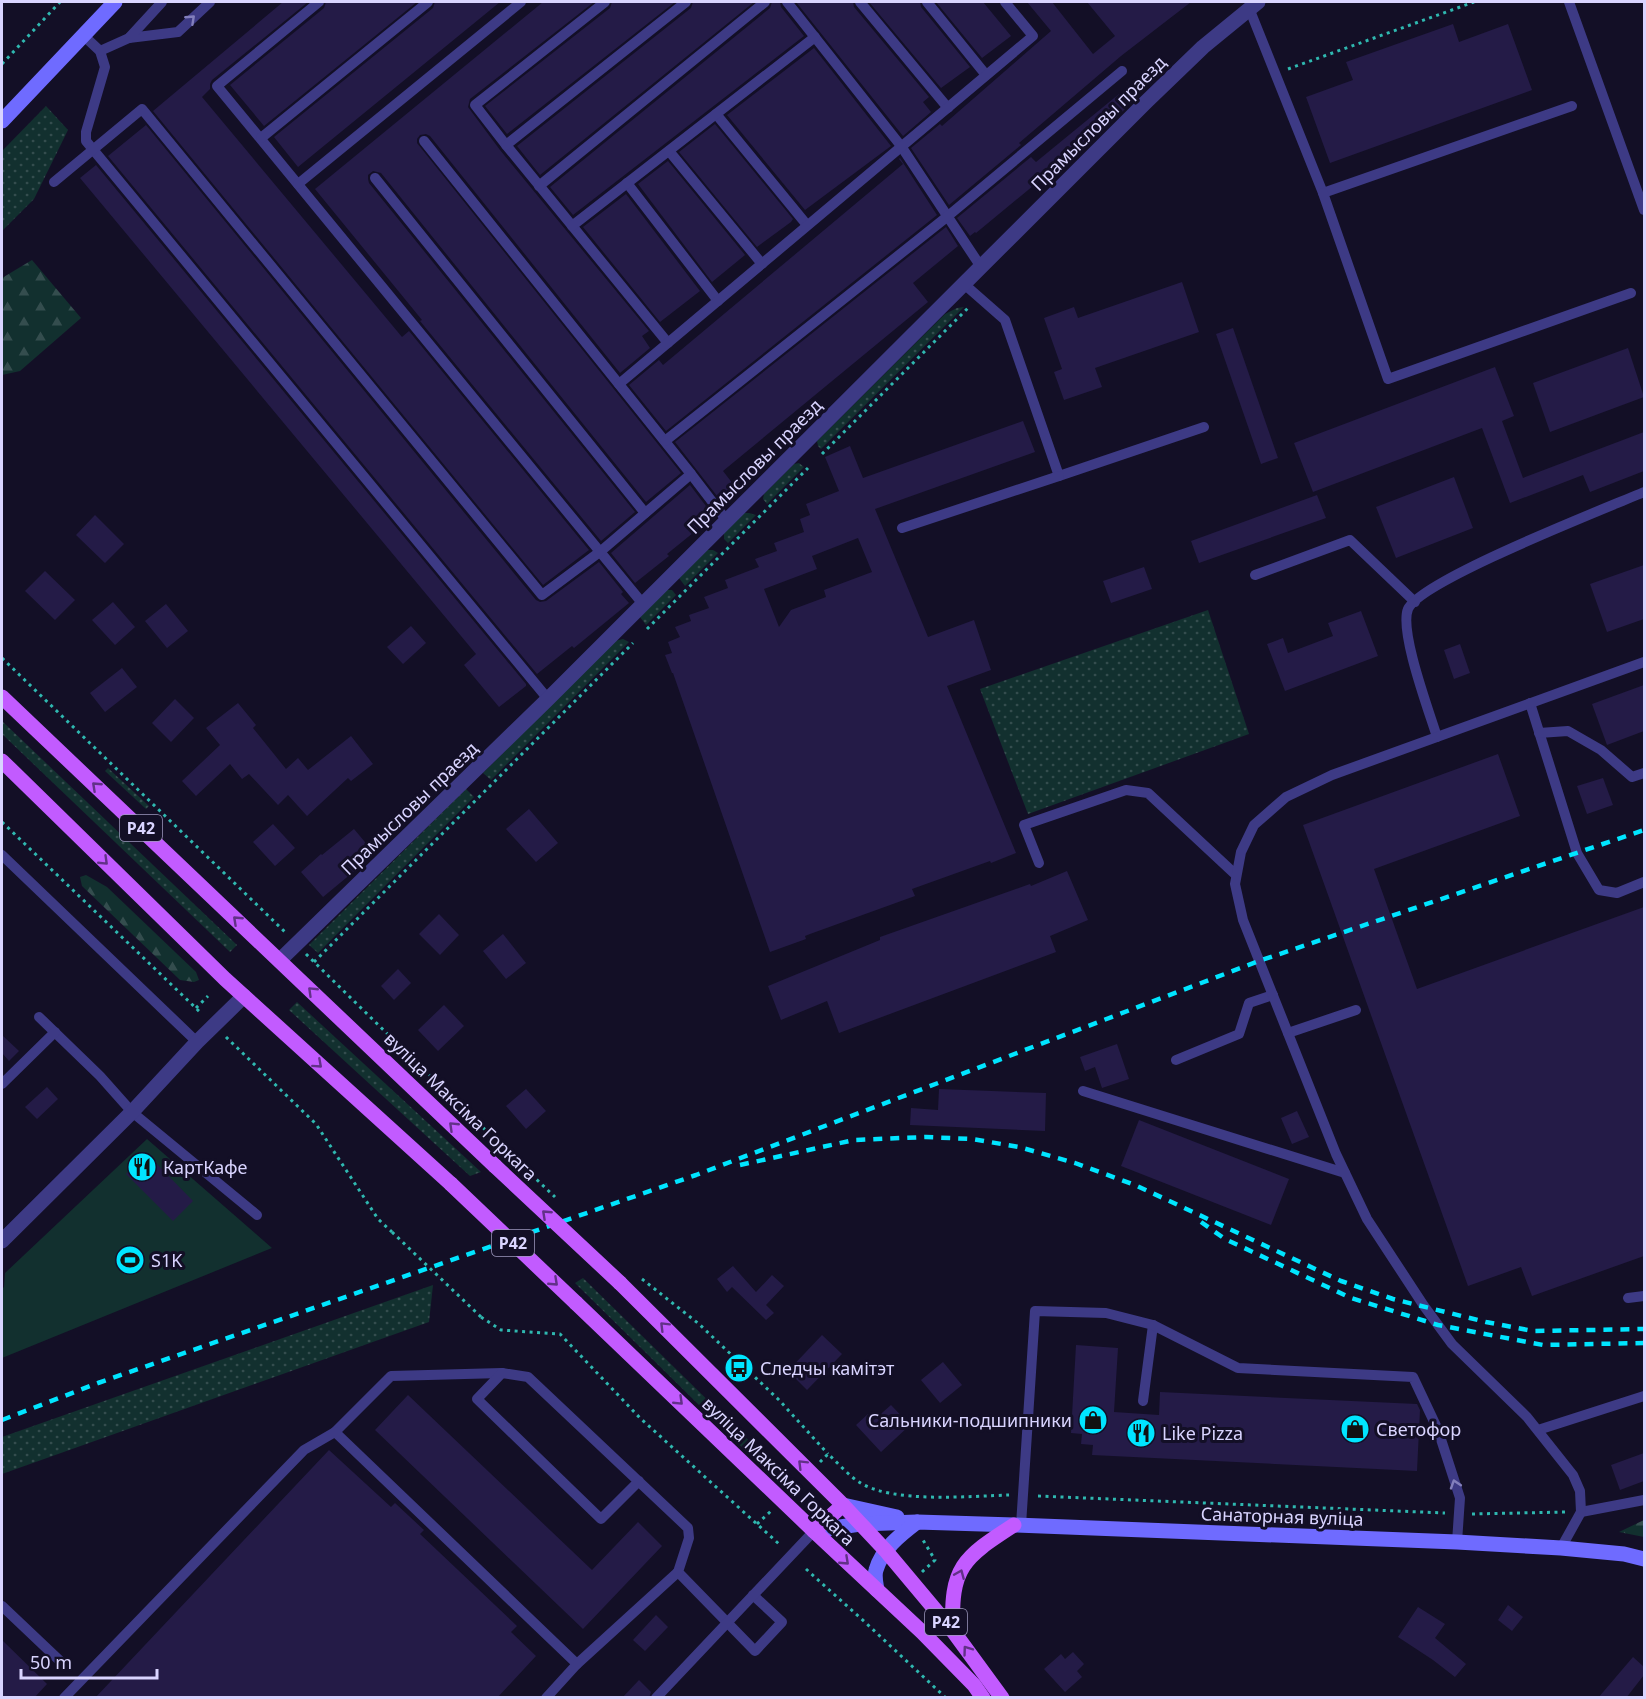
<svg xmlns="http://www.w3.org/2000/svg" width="1646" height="1699" viewBox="0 0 1646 1699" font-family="'Noto Sans',sans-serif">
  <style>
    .green { fill: url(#green-dots) }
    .forest { fill: url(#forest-firs) }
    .pitch { fill: #12302f }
    .building { fill: #241b47; fill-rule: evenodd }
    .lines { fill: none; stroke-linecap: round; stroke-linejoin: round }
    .path { stroke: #2fb8b0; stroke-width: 3; stroke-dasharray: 3 4.5; stroke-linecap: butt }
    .lane { stroke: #3d3a85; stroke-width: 10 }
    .street { stroke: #3d3a85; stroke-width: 15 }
    .secondary { stroke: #6f6bff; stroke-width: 15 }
    .primary { stroke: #c25bff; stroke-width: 15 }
    .rail { stroke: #00e5ff; stroke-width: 4.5; stroke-dasharray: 9 8; stroke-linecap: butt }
    .path-bridge { stroke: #2fb8b0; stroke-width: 3; stroke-dasharray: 3 4.5; stroke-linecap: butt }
    .primary-bridge { stroke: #c25bff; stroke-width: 15 }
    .oneway { stroke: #837fbc }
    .oneway2 { stroke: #623188 }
    .labels { text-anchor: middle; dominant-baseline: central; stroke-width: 6; stroke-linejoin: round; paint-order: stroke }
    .shield { fill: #130f26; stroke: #9e99be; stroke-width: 1.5 }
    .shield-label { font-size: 16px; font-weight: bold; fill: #d9d4ff }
    .street-label { font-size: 18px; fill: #d9d4ff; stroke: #130f26 }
    .poi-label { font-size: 18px; fill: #d9d4ff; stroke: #130f26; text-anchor: start }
  </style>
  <defs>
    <pattern id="green-dots" width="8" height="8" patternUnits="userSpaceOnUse" patternTransform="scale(1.5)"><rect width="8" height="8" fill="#12302f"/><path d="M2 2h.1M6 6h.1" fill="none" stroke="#344d4e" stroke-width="1.8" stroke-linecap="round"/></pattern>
    <pattern id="forest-firs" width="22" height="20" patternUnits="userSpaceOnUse" patternTransform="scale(1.5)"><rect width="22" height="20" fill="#12302f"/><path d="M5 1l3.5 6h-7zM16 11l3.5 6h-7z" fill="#344d4e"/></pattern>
  </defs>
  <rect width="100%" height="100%" fill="#130f26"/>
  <g class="green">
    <polygon points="46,106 68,130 34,199 2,231 2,151"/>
    <polygon points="964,307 821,449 818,446 817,441 945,314 957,308"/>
    <polygon points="799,463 804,467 767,504 763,499 764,494 794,464"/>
    <polygon points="744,513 749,513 756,515 728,543 724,539 724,533"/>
    <polygon points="707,550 713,550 718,553 685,586 679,578"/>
    <polygon points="666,590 672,590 676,595 646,625 640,617"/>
    <polygon points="1208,610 1249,734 1028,814 980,689"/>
    <polygon points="623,639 629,642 491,780 483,773 615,641"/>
    <polygon points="2,721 237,945 230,952 2,734"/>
    <polygon points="108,768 149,806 146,809 105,771"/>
    <polygon points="466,789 474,797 318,953 309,945"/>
    <polygon points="297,1002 481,1172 470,1176 289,1010"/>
    <polygon points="583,1278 778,1469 771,1476 575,1283"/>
    <polygon points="433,1285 429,1322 2,1474 2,1437"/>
  </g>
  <g class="forest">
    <polygon points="32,260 81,318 20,371 2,375 2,278"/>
    <polygon points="86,875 107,887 196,972 199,980 194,982 180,980 82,886 80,877"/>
    <polygon points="1644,1520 1644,1537 1619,1532"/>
  </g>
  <polygon class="pitch" points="147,1139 272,1248 2,1358 2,1289 4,1287 5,1273"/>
  <g class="building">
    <polygon points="283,2 308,2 212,80 210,84 210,89 202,97 402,337 409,331 589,550 543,585 153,111"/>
    <polygon points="326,2 417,2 264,126 230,85 324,8"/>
    <polygon points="435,2 500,2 298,167 274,137 433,8"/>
    <polygon points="543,2 594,2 470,99 468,107 500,150 649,331 642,336 650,348 620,373 430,136 426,134 420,135 417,139 417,143 681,473 646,502 381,173 373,171 368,175 368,179 369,183 635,512 601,541 420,321 422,320 315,189"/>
    <polygon points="612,2 675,2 507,134 485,106 610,8"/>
    <polygon points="693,2 754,2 540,175 517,146 691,8"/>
    <polygon points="772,2 780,2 781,7 804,36 573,215 550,187 770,8"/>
    <polygon points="796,2 853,2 854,7 929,97 923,102 931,112 903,136"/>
    <polygon points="869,2 920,2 921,7 970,67 941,88"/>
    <polygon points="936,2 983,2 1011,36 982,58"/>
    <polygon points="1027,2 1052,2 1093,54 1115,36 1087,2 1191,2 1121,56 1019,143 1021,145 949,205 911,148 940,124 942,126 1051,31"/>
    <polygon points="1453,24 1459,42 1508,24 1532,90 1330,163 1306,97 1353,80 1346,62"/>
    <polygon points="814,48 891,146 805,210 727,115"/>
    <polygon points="1119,94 1129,105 1119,115 976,233 975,232 970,236 957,218 1031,157 1036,162"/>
    <polygon points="715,124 793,219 791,222 757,247 679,152"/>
    <polygon points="146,125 536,600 540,602 546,601 599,562 623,592 621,594 629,603 574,648 572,646 537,674 108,156"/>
    <polygon points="900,158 937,215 666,431 629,385 659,360 663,365 903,164 899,159"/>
    <polygon points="668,161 745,255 712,282 638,184"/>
    <polygon points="96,165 526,684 526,686 499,707 464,665 476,654 80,178"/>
    <polygon points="626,194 700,291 660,322 583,227"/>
    <polygon points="946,227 958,246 913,283 928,302 723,471 740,493 724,505 675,442"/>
    <polygon points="1182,282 1199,332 1095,368 1102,387 1064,400 1054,372 1062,369 1044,318 1074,307 1078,318"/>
    <polygon points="1233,328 1278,458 1261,464 1216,334"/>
    <polygon points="1628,348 1644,397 1550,432 1533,383"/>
    <polygon points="1495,367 1514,416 1502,421 1523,478 1644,432 1644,471 1590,492 1583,475 1510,503 1482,428 1313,492 1294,443"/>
    <path d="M1023 421 1035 452 875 509 928 637 974 620 991 670 947 686 1016 853 991 863 990 861 912 889 915 896 810 934 805 936 806 939 770 952 673 673H672L665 655 672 653 668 642 680 637 675 627 691 621 689 615 709 608 704 597 728 588 725 580 759 567 755 559 777 551 774 543 804 532 800 519 810 515 806 504 839 491 825 457 850 446 863 478ZM858 538 872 572 824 590 826 597 791 610 779 627 764 589 817 569 812 556Z"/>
    <polygon points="1454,477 1473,528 1396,558 1376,507"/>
    <polygon points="690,485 712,514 707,518 709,520 667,554 669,556 635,583 611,553"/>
    <polygon points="1317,495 1326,518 1199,563 1191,541"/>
    <polygon points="95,515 124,544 105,563 76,535"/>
    <polygon points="1644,565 1644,619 1607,632 1590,584"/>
    <polygon points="1144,567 1152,589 1111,603 1103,581"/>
    <polygon points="45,571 75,600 55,620 25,591"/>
    <polygon points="113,602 135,627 115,645 92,620"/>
    <polygon points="166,604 188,631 167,648 145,621"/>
    <polygon points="1361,611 1378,656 1285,691 1267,644 1283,638 1288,653 1333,636 1328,623"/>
    <polygon points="411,626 426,643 403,664 387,647"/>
    <polygon points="1460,644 1470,673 1454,679 1444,650"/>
    <polygon points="122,668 137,687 105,712 90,693"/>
    <polygon points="1644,685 1644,731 1607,745 1592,704"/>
    <polygon points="175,699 194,718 171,742 152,723"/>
    <polygon points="238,703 256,725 253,728 286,769 298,758 308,770 351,736 373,764 351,781 348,778 307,816 288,795 278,805 249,774 242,779 230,764 196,796 182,781 220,745 206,728"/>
    <polygon points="1498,754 1520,816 1374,869 1417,989 1644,907 1644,1256 1532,1296 1521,1267 1468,1286 1303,825"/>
    <polygon points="1603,778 1613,805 1587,814 1577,786"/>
    <polygon points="529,809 558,843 536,862 506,829"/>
    <polygon points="273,824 295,848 275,866 253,842"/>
    <polygon points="354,829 375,854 323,897 301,872 321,854 322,855"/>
    <polygon points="1067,871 1088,920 1050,936 1056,952 839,1033 827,1001 781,1020 768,986 880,940 880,937 1030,884 1031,886"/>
    <polygon points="439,914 459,935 440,955 419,934"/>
    <polygon points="503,934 526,963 506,979 483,951"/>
    <polygon points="398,969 411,983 394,1000 381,986"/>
    <polygon points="444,1005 464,1026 438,1051 418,1030"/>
    <polygon points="2,1035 19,1051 9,1061 2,1053"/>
    <polygon points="1117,1044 1129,1079 1102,1088 1095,1067 1085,1071 1080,1057"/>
    <polygon points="47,1087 58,1099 37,1119 25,1107"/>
    <polygon points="526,1089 546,1111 526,1129 506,1106"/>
    <polygon points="939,1089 1046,1093 1045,1131 910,1125 911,1108 938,1110"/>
    <polygon points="1297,1111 1309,1137 1292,1144 1281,1118"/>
    <polygon points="1139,1120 1289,1179 1271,1225 1121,1166"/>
    <polygon points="147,1154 193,1201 173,1221 126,1174"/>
    <polygon points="733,1266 756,1292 772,1275 784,1286 766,1305 774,1313 766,1320 732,1287 727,1292 717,1279"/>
    <polygon points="822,1335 842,1354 807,1390 788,1371"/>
    <polygon points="1076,1345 1118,1348 1114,1412 1159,1415 1160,1392 1417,1404 1420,1410 1417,1471 1092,1455 1093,1445 1081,1444 1082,1434 1071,1433"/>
    <polygon points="943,1362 962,1385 940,1403 921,1380"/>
    <polygon points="408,1395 592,1570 638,1522 662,1546 583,1629 375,1430"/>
    <polygon points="891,1405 910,1425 881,1452 856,1425 868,1414 874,1420"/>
    <polygon points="329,1450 391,1507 395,1503 424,1530 420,1534 517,1626 511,1632 536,1656 497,1698 95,1698"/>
    <polygon points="1644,1453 1644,1481 1620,1490 1611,1465"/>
    <polygon points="1508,1605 1523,1617 1512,1631 1498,1620"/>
    <polygon points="1418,1607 1445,1624 1435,1638 1466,1664 1455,1677 1433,1660 1398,1637"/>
    <polygon points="656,1615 668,1627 645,1651 633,1640"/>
    <polygon points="2,1640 47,1684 34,1698 2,1698"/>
    <polygon points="1073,1652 1084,1664 1077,1671 1082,1677 1065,1692 1044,1669 1061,1654 1065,1659"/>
    <polygon points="1633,1657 1644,1667 1644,1675 1626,1698 1598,1698"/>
    <polygon points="639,1680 651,1692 649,1698 622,1698"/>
  </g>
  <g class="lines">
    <g class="path">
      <polyline points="2,64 60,2"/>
      <polyline points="1288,69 1474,2"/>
      <polyline points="822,454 969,307"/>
      <polyline points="647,629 808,468"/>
      <polyline points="2,658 285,932"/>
      <polyline points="2,822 202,1014"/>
      <polyline points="306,954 515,1159"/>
      <polyline points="314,962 633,643"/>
      <polyline points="196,1008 208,996"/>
      <polyline points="226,1037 316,1124 378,1219 392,1232"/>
      <polyline points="642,1279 699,1324 779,1400 828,1454"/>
      <polyline points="481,1317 501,1330 560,1334 640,1418 779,1544"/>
      <path d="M820 1462 828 1454C838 1463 848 1475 859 1482 893 1504 969 1496 1010 1495"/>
      <polyline points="1038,1496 1445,1513"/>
      <polyline points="1472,1514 1565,1512"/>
      <polyline points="757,1524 771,1511"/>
      <polyline points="806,1569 867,1624 946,1698"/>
      <polyline points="922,1572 935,1560 923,1540"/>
    </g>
    <g class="lane">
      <polyline points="319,2 217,86 643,604"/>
      <polyline points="605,2 475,105 506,145 668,343"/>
      <polyline points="787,2 901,146 981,267"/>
      <polyline points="860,2 948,108"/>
      <polyline points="927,2 986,75"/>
      <polyline points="1569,2 1644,210"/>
      <polyline points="1249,8 1323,193 1572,106"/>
      <polyline points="83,35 100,51 105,67 86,132 86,141 548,699"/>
      <polyline points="129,38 178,32 210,2"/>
      <polyline points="100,51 129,38 162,2"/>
      <polyline points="716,114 807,225"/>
      <polyline points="261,138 428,2"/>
      <polyline points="424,141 691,474 727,521"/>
      <polyline points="506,145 686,2"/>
      <polyline points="669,151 762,264"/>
      <polyline points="375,178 645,513"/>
      <polyline points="54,182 142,109 542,595 601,551 691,474"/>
      <polyline points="627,183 718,301"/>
      <polyline points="298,184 521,2"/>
      <polyline points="539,186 765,2"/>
      <polyline points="1323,193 1388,379 1631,293"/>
      <polyline points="572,226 815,37"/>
      <polyline points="964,284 1005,320 1059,476 1204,427"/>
      <polyline points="619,384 1033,36 1005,2"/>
      <polyline points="665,441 948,216 1122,71"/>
      <polyline points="902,528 1059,476"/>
      <polyline points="1255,575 1350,540 1415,602"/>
      <polyline points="1530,703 1577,853 1599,890 1617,893 1644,882"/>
      <polyline points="1539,733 1568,731 1601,750 1632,777 1644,773"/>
      <path d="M1437 737C1429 711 1399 631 1408 609 1421 580 1607 508 1644 492"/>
      <polyline points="2,855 197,1042"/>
      <polyline points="1039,863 1024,825 1126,790 1148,793 1236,875"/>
      <polyline points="39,1017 100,1076 132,1112 257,1215"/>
      <polyline points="1288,1033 1356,1010"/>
      <polyline points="1176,1060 1239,1034 1249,1003 1273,995"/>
      <polyline points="2,1084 55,1032"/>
      <polyline points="1083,1091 1345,1173"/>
      <polyline points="1628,1298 1644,1296"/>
      <polyline points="1143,1401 1153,1325"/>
      <polyline points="1538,1430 1644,1396"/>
      <polyline points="335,1432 391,1376 502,1373"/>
      <polyline points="639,1481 601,1519 477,1399 502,1373 528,1377 688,1528 689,1538 678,1572 755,1651 782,1622 753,1595"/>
      <polyline points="1581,1512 1644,1500"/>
      <polyline points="1021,1525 1035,1311 1106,1313 1153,1325 1238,1368 1413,1377 1438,1430 1460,1498 1457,1542"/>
      <polyline points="1561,1548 1581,1512 1580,1491 1573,1475 1527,1417 1452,1344 1424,1306 1367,1219 1336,1154 1243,920 1235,884 1241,852 1254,825 1286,797 1332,775 1644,662"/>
      <polyline points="2,1606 59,1660"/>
      <polyline points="64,1698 304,1450 335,1432 577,1664"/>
      <polyline points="546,1698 577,1664 678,1572"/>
      <polyline points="656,1698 814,1531"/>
    </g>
    <g class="street">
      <polyline points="280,960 548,699 1146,102 1203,47 1258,2"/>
      <polyline points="2,1241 132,1112 197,1042 244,996"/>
    </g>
    <g class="secondary">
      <polyline points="2,121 115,2"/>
      <polyline points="843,1505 897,1517"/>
      <polyline points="814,1531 860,1524 917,1522 1014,1525 1457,1542 1561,1548 1624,1554 1644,1559"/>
      <path d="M877 1590C876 1584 874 1576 876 1570 882 1549 900 1535 917 1522"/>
    </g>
    <g class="primary">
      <polyline points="2,697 495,1166"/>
      <polyline points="2,761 225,979 451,1184"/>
      <polyline points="620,1283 843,1505 886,1551 953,1631 1002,1698"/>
      <polyline points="576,1303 814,1531 922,1632 974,1685 983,1698"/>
      <polyline points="814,1531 843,1505"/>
      <path d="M953 1631C950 1567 963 1558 1014 1525"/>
    </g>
    <g class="rail">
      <polyline points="740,1165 854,1140 926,1137 972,1139 1019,1147 1075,1163 1135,1185 1341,1281 1393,1299 1486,1322 1533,1331 1644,1329"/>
      <polyline points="1201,1222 1225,1239 1351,1298 1438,1325 1543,1345 1644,1343"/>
      <polyline points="2,1420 98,1383 696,1175 1259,961 1644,830"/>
    </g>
    <g class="path-bridge">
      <polyline points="515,1159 555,1197"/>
      <polyline points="392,1232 481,1317"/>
    </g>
    <g class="primary-bridge">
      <polyline points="495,1166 620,1283"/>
      <polyline points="451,1184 576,1303"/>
    </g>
  </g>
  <defs><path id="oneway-chevron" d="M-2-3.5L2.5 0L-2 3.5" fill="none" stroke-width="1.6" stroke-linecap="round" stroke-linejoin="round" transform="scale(1.5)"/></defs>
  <g class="oneway">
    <use href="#oneway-chevron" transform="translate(191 19) rotate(-43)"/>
    <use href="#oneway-chevron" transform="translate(1455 1484) rotate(-108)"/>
  </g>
  <g class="oneway2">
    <use href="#oneway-chevron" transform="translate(96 786) rotate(-137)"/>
    <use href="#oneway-chevron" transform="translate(104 861) rotate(44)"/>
    <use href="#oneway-chevron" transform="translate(237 920) rotate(-137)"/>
    <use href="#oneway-chevron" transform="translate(312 991) rotate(-136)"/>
    <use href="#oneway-chevron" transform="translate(318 1064) rotate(42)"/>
    <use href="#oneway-chevron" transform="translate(453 1126) rotate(-136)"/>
    <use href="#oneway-chevron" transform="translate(546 1214) rotate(-137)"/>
    <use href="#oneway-chevron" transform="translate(554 1282) rotate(43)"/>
    <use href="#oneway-chevron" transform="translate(664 1326) rotate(-135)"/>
    <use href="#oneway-chevron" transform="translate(679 1401) rotate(44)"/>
    <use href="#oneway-chevron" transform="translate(802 1464) rotate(-135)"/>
    <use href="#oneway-chevron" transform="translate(845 1561) rotate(43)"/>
    <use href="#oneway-chevron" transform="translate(960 1574) rotate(-67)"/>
    <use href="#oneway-chevron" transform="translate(967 1650) rotate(-126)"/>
  </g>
  <defs>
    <g id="restaurant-disc" transform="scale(1.5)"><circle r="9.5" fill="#00e5ff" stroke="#130f26"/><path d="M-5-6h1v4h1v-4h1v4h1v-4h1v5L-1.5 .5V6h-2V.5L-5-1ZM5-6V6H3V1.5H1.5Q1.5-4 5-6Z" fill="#111"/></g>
    <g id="stadium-disc" transform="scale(1.5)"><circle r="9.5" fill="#00e5ff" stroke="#130f26"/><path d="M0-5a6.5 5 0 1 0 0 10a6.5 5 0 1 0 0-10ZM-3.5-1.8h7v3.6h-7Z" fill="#111"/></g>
    <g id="bus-disc" transform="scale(1.5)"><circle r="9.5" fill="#00e5ff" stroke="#130f26"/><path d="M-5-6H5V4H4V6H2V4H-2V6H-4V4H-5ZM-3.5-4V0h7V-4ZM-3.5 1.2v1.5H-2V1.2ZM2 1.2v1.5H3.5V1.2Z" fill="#111"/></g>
    <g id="shop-disc" transform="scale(1.5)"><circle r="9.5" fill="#00e5ff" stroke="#130f26"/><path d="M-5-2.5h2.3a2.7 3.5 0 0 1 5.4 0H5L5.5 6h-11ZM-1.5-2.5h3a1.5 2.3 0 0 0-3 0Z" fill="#111"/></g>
  </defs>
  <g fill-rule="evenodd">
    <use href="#restaurant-disc" x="142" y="1167"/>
    <use href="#stadium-disc" x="130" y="1260"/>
    <use href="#bus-disc" x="739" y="1368"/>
    <use href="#shop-disc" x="1093" y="1420"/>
    <use href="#shop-disc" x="1355" y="1429"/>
    <use href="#restaurant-disc" x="1141" y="1433"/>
  </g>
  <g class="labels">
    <g class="shield">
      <rect x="120" y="815" width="42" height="26" rx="4.5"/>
      <rect x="492" y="1230" width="42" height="26" rx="4.5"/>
      <rect x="925" y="1609" width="42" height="26" rx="4.5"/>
    </g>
    <g class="shield-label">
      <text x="141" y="828">Р42</text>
      <text x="513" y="1243">Р42</text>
      <text x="946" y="1622">Р42</text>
    </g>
    <g class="street-label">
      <text transform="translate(1098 123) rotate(-45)">Прамысловы праезд</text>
      <text transform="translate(754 466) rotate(-45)">Прамысловы праезд</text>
      <text transform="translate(409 808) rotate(-44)">Прамысловы праезд</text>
      <text transform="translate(461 1106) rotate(44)">вуліца Максіма Горкага</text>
      <text transform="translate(779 1471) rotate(44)">вуліца Максіма Горкага</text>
      <text transform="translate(1282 1516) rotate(2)">Санаторная вуліца</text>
    </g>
    <g class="poi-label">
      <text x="163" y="1167">КартКафе</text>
      <text x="151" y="1260">S1K</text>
      <text x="760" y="1368">Следчы камітэт</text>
      <text x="1072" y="1420" text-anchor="end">Сальники-подшипники</text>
      <text x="1376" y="1429">Светофор</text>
      <text x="1162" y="1433">Like Pizza</text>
    </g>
  </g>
  <rect width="1646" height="1699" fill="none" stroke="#d9d4ff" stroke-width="6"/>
  <path d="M21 1669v9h136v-9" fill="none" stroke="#d9d4ff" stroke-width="3"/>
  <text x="30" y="1669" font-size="18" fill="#d9d4ff" stroke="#130f26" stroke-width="4.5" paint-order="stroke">50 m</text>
</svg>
